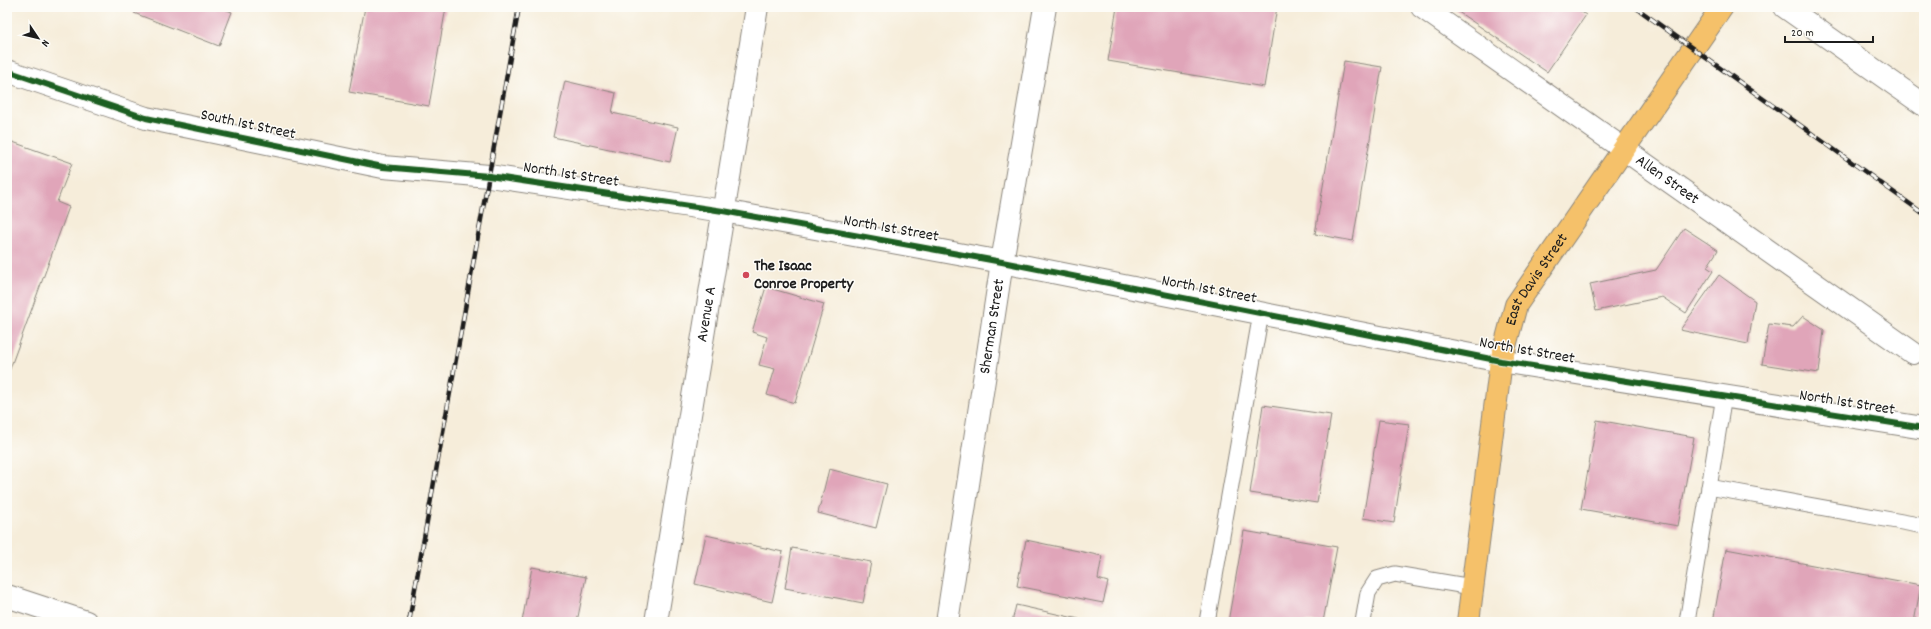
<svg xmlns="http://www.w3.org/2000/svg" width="1931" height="629" viewBox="0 0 1931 629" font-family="Dekko,sans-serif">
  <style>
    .building { fill: #e0a5b9 }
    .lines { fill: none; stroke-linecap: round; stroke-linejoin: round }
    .service-casing { stroke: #89847b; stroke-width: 17 }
    .minor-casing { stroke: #89847b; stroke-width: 24 }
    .tertiary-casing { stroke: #89847b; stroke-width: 24 }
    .primary-casing { stroke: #89847b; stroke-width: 24 }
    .service { stroke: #fff; stroke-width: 15 }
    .minor { stroke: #fff; stroke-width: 22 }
    .tertiary { stroke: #fff; stroke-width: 22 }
    .primary { stroke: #f5c16b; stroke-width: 22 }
    .rail-casing { stroke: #1c1c1c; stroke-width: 4.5 }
    .rail { stroke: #fdfcf7; stroke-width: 3; stroke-dasharray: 9; stroke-linecap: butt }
    .cycleway-casing { stroke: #fdfcf7; stroke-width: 8 }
    .cycleway { stroke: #1b5e20; stroke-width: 6 }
    .poi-dot { fill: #d1495b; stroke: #fdfcf7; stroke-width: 1.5 }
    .labels { text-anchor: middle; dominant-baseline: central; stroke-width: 3; stroke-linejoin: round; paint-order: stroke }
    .street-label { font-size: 16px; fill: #1c1c1c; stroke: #fdfcf7 }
    .poi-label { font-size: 16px; font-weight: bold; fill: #1c1c1c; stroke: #fdfcf7; text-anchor: start }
  </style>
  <rect width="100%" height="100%" fill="#fdfcf7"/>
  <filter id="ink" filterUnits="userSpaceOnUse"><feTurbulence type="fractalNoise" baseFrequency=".025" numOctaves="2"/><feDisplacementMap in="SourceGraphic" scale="8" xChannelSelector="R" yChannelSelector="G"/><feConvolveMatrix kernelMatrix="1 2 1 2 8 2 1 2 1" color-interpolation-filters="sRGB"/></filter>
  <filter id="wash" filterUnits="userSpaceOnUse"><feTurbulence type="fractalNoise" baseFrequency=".012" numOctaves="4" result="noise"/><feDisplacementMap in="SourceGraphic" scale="16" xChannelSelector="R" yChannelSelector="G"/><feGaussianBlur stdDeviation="0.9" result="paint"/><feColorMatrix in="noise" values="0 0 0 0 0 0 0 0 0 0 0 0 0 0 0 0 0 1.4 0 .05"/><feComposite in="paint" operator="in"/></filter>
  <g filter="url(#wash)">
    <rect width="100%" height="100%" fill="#f6edda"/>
    <g id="blocks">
      <g class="building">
        <polygon points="136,7 219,7 232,12 219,46 134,13"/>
        <polygon points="365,7 446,7 429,106 349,92"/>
        <polygon points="1117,7 1277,7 1264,87 1108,61"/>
        <polygon points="1451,7 1574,7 1586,15 1547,72"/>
        <polygon points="1344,61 1382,67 1353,241 1315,234"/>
        <polygon points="565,81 616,93 612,113 678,127 670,162 553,137"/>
        <polygon points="7,140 72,163 57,202 69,207 7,377"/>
        <polygon points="1684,228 1718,250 1707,267 1713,271 1686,313 1662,297 1596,311 1590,284 1656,270"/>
        <polygon points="1719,275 1755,301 1748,344 1680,330"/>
        <polygon points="766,287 824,304 795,403 767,395 775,369 759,365 767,337 752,332"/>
        <polygon points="1803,316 1824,330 1819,373 1762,364 1769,324 1793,327"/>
        <polygon points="1263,405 1331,415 1317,503 1250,493"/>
        <polygon points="1379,420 1409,424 1394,523 1363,518"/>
        <polygon points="1597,420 1694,437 1678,526 1581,509"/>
        <polygon points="829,469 887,484 876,528 818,513"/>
        <polygon points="1244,531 1337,547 1323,622 1228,622"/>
        <polygon points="706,535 783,552 772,602 695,584"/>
        <polygon points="1026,540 1102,556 1098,579 1108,582 1103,603 1017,586"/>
        <polygon points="792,548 871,562 863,603 785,588"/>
        <polygon points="1726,549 1921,585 1914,622 1713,622"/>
        <polygon points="532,567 586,577 577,622 522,622"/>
        <polygon points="1016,605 1079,619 1078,622 1012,622"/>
      </g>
    </g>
  </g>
  <g filter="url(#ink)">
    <use href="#blocks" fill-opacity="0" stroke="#89847b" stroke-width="1"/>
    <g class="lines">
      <g class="service-casing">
        <g id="service">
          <polyline points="1709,487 1924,526"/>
          <polyline points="1207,622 1261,313"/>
          <polyline points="1363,622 1368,593 1377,579 1395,574 1472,587"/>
          <polyline points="1687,622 1724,396"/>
        </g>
      </g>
      <g class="minor-casing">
        <g id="minor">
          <path id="s1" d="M1422 7 1913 353"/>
          <polyline points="1785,7 1924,105"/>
          <polyline points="7,596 86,622"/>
          <path id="s2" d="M656 622 757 7"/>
          <path id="s3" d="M947 622 1002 262 1045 7"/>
        </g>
      </g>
      <g class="tertiary-casing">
        <polyline id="tertiary" points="7,71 146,118 383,167 489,176 723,211 1002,262 1501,361 1924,428"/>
      </g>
      <g class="primary-casing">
        <g id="primary">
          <path id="s4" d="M1468 622 1501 361 1516 305 1722 7"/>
        </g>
      </g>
      <use href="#service" class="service"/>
      <use href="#minor" class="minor"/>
      <use href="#tertiary" class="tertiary"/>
      <use href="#primary" class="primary"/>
      <g class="rail-casing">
        <g id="rail">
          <polyline points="1635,7 1924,214"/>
          <polyline points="409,622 519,7"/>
        </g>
      </g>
      <use href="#rail" class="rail"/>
      <g class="cycleway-casing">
        <polyline id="cycleway" points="7,71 146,118 383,167 489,176 723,211 1002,262 1501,361 1924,428"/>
      </g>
      <use href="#cycleway" class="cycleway"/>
    </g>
  </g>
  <circle class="poi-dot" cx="746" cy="275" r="4"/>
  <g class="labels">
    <g class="street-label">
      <text transform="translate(248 125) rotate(12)">South 1st Street</text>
      <text transform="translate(571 175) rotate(9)">North 1st Street</text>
      <text stroke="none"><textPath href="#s1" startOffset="300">Allen Street</textPath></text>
      <text transform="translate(891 229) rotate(10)">North 1st Street</text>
      <text stroke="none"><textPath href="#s4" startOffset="353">East Davis Street</textPath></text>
      <text transform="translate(1209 290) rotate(11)">North 1st Street</text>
      <text stroke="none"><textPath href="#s2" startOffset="312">Avenue A</textPath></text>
      <text stroke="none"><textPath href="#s3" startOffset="299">Sherman Street</textPath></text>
      <text transform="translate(1527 351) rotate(10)">North 1st Street</text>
      <text transform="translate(1847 403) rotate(9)">North 1st Street</text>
    </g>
    <g class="poi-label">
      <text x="754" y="266">The Isaac<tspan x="754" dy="18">Conroe Property</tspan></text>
    </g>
  </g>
  <rect width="1931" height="629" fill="none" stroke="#fdfcf7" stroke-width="24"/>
  <g transform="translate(38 38) rotate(125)" stroke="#fdfcf7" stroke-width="3" paint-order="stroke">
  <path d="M0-3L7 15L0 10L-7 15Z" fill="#1c1c1c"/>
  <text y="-6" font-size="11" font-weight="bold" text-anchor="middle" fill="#1c1c1c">N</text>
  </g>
  <path d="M1785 36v6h88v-6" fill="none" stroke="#1c1c1c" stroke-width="2"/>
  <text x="1791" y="36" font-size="12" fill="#1c1c1c" stroke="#fdfcf7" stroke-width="3" paint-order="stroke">20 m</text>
</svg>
